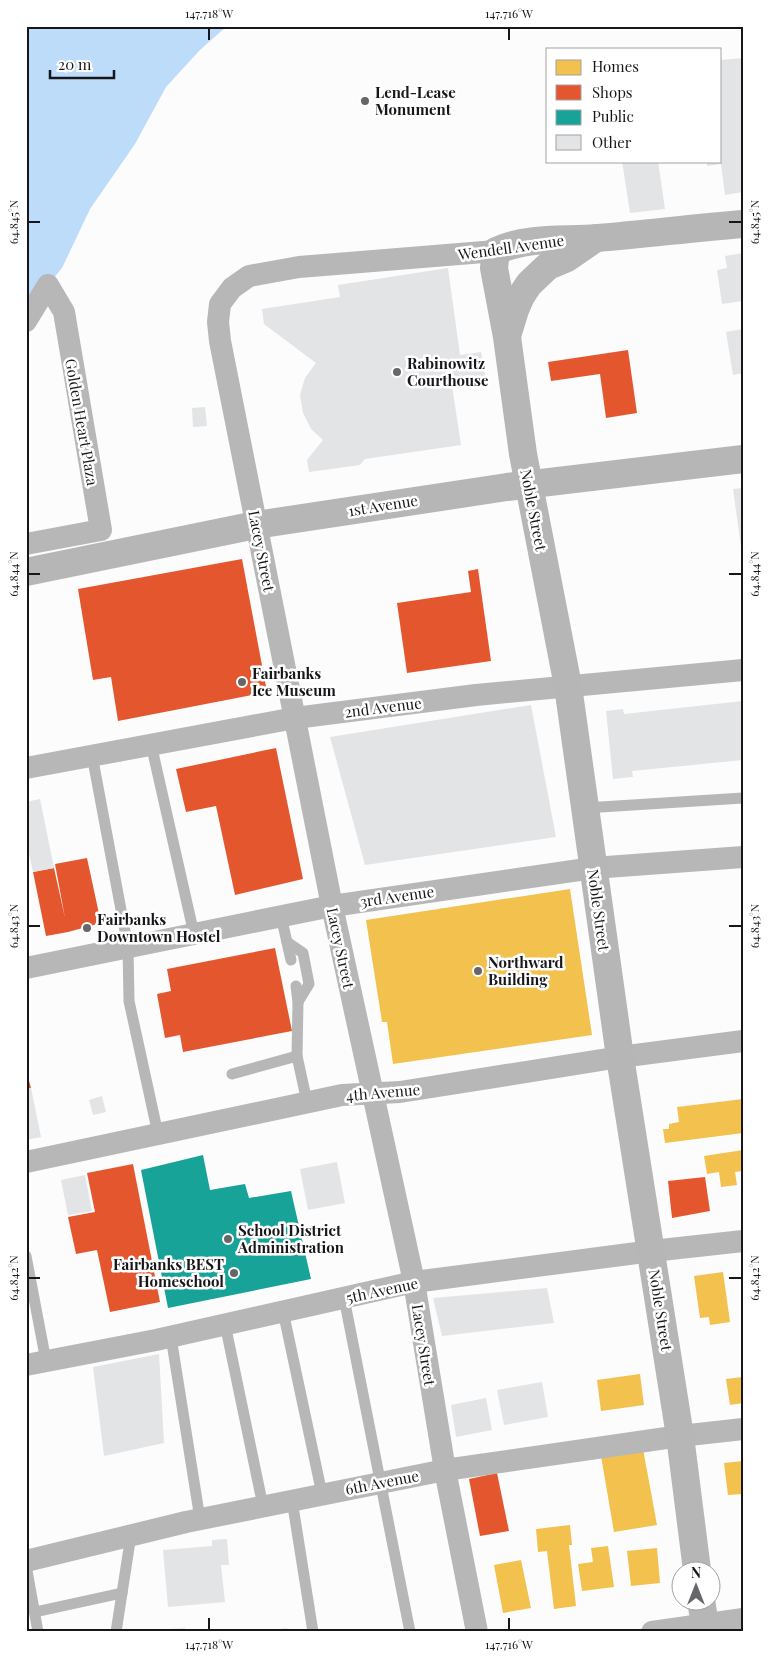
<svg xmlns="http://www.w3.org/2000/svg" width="769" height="1658" viewBox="0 0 769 1658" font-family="'Playfair Display',serif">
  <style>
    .water { fill: #bcdcfa }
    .homes { fill: #f2c14e }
    .shops { fill: #e4572e }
    .public { fill: #17a398 }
    .building { fill: #e3e4e6 }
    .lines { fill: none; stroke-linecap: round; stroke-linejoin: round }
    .lane { stroke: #b8b7b7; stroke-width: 11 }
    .street { stroke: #b8b7b7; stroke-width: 22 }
    .secondary { stroke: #b7b6b6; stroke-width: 28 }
    .ticks { fill: none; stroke: #17171b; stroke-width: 2 }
    .poi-dot { fill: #67676a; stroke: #fff; stroke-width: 2 }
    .labels { text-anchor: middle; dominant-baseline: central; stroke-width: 5; stroke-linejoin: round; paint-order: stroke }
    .poi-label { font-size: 15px; font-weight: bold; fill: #17171b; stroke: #fff; text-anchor: start }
    .street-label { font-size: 15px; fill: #17171b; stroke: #fff }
    .neatline { fill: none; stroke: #17171b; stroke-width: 2 }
    .ticks-label { font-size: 12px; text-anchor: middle; fill: #17171b }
  </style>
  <rect width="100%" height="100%" fill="#fcfcfc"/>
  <polygon class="water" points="26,26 227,26 200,50 166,87 135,144 90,209 62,268 48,285 26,321"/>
  <g class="homes">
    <polygon points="570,889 592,1035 393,1064 387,1022 382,1022 366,920"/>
    <polygon points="743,1099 743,1133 665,1143 663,1129 669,1129 669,1124 679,1122 677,1107"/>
    <polygon points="743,1150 743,1171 735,1172 737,1185 721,1187 719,1172 707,1174 704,1156"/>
    <polygon points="723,1272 730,1322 710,1325 709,1317 700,1318 694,1276"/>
    <polygon points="640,1374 644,1405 601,1411 597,1380"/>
    <polygon points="743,1377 743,1403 730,1405 726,1379"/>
    <polygon points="643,1449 657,1525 614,1532 601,1456"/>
    <polygon points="743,1461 743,1494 728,1495 724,1463"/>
    <polygon points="570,1525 572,1545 569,1545 576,1606 554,1609 547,1551 538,1552 536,1529"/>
    <polygon points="608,1546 614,1587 582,1591 578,1564 593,1562 591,1548"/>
    <polygon points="657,1548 660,1583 631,1586 627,1551"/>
    <polygon points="521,1560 531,1608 503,1613 494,1565"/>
  </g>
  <g class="shops">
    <polygon points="628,350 637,413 606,418 600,374 551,381 548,362"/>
    <polygon points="242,559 267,692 118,721 111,677 93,680 78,589"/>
    <polygon points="478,569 491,661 407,673 397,603 471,592 468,571"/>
    <polygon points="276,748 303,879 235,895 216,806 186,812 176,769"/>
    <polygon points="87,858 101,923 68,932 46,936 33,872 54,868 65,918 55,864"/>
    <polygon points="275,948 292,1031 183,1052 180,1035 165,1038 157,994 171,991 167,969"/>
    <polygon points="26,1070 31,1088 26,1089"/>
    <polygon points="133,1164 160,1302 110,1312 97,1250 76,1254 68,1217 95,1212 87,1173"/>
    <polygon points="705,1177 710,1211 672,1218 668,1181"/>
    <polygon points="497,1473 509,1531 480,1536 469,1479"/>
  </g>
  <polygon class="public" points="203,1155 210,1190 245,1184 249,1198 291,1191 311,1279 168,1308 141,1170"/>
  <g class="building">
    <polygon points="743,58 743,192 725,195 721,164 707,166 707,161 720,161 720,60"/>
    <polygon points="622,161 658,161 665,209 630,213"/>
    <polygon points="743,253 743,301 722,304 717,270 727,268 725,256"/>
    <polygon points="448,268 460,355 481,352 486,380 459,384 463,377 451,379 461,445 365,459 360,465 309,472 307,460 323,440 311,429 303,413 300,395 305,378 316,363 264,324 262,309 340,297 338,285"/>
    <polygon points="743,329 743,373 733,375 726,332"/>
    <polygon points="205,407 207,426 193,427 192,408"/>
    <polygon points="743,488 743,554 742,554 733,489"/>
    <polygon points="743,701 743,760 632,771 633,777 613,779 606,711 623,709 624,714"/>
    <polygon points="531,705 556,837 365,865 330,737"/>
    <polygon points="40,799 54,868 33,872 26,840 26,802"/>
    <polygon points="31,1088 41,1137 26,1140 26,1089"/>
    <polygon points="102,1096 106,1112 93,1115 89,1100"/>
    <polygon points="337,1162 345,1203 308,1210 300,1169"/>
    <polygon points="85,1175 92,1211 68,1215 61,1180"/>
    <polygon points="547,1288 554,1323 442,1336 433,1298"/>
    <polygon points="159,1354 164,1443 104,1456 93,1367"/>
    <polygon points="542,1382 548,1417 504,1425 497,1390"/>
    <polygon points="486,1398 492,1430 456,1437 451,1405"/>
    <polygon points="227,1539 229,1565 221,1565 225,1602 168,1607 163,1550 212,1546 212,1540"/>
    <polygon points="185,1628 185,1632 154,1632 154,1630"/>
    <polygon points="287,1628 288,1632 268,1632 268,1631"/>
  </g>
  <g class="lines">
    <g class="lane">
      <polyline points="151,744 194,934"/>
      <polyline points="92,755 128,947 129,1001 158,1134"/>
      <polyline points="585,808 743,798"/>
      <polyline points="281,916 291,960"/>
      <polyline points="287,942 303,953 309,984 298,1002"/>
      <polyline points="296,986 298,1002 297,1056 307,1102"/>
      <polyline points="232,1074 297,1056"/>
      <polyline points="26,1256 46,1361"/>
      <polyline points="344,1298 410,1632"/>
      <polyline points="283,1311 322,1494"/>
      <polyline points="225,1324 263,1506"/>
      <polyline points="171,1337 200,1519"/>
      <polyline points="292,1500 313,1632"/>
      <polyline points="26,1565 38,1632"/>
      <polyline points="35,1612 122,1593"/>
      <polyline points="116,1632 131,1535"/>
    </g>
    <g class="street">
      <polyline points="26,321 48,285 64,312 101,530 26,544"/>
      <polyline points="26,768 295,718 476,695 743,670"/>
      <polyline points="26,968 332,906 593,868 743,857"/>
      <polyline points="26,1162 342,1095 400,1092 620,1057 743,1041"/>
      <polyline points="26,1365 156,1340 414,1282 652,1251 743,1241"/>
      <polyline points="26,1561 186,1522 445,1470 680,1436 743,1429"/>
      <polyline points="477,1632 445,1470 414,1282 332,906 220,341 218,322 220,304 232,288 249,276 299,267 496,251"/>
      <polyline points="652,1632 743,1619"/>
    </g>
    <g class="secondary">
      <polyline points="508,333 515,310 521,296 529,284 548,266 567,258 596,238"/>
      <polyline points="26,572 256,525 507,487 743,459"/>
      <path d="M697 1570 680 1436 620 1057 568 686 523 454 507 337 494 268 496 251C529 236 563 241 598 238 646 234 694 228 743 224"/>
      <polyline points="701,1600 706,1632"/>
    </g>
  </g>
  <path class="ticks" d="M209 28V40M509 28V40M28 222H40M729 222H742M28 574H40M729 574H742M28 926H40M729 926H742M28 1278H40M729 1278H742M209 1618V1630M509 1618V1630"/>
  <g class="poi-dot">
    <circle cx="365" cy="101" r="5"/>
    <circle cx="397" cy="372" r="5"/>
    <circle cx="242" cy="682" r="5"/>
    <circle cx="87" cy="928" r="5"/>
    <circle cx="478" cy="971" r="5"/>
    <circle cx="228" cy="1239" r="5"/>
    <circle cx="234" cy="1273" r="5"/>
  </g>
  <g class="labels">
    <g class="poi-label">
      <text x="375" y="92">Lend-Lease<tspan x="375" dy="17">Monument</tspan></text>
      <text x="407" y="363">Rabinowitz<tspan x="407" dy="17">Courthouse</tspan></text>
      <text x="252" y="673">Fairbanks<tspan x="252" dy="17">Ice Museum</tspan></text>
      <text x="97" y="919">Fairbanks<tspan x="97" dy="17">Downtown Hostel</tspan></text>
      <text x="488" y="962">Northward<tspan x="488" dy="17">Building</tspan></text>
      <text x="238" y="1230">School District<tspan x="238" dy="17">Administration</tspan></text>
      <text x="224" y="1264" text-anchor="end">Fairbanks BEST<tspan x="224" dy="17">Homeschool</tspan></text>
    </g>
    <g class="street-label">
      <text transform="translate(511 247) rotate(-8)">Wendell Avenue</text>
      <text transform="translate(82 422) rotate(80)">Golden Heart Plaza</text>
      <text transform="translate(383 505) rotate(-9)">1st Avenue</text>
      <text transform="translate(534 510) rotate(79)">Noble Street</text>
      <text transform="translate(262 551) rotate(79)">Lacey Street</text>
      <text transform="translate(383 707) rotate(-7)">2nd Avenue</text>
      <text transform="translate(397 896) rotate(-8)">3rd Avenue</text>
      <text transform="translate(599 910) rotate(82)">Noble Street</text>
      <text transform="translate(341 948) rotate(78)">Lacey Street</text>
      <text transform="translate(383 1092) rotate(-5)">4th Avenue</text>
      <text transform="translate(382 1290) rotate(-12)">5th Avenue</text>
      <text transform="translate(661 1310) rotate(81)">Noble Street</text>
      <text transform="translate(424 1345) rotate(81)">Lacey Street</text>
      <text transform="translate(382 1482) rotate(-11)">6th Avenue</text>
    </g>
  </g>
  <rect width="769" height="1658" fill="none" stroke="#ffffff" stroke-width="55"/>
  <rect x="546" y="48" width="175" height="115" fill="#ffffff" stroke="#a2a2a4"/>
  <rect x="556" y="60" width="25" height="15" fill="#f2c14e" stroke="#a2a2a4"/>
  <text x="592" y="72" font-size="15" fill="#17171b">Homes</text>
  <rect x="556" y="85" width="25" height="15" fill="#e4572e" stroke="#a2a2a4"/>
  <text x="592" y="98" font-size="15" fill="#17171b">Shops</text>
  <rect x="556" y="110" width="25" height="15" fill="#17a398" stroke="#a2a2a4"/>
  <text x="592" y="122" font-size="15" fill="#17171b">Public</text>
  <rect x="556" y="135" width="25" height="15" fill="#e3e4e6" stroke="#a2a2a4"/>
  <text x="592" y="148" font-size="15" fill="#17171b">Other</text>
  <g transform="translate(696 1586)"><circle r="24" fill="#ffffff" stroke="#a2a2a4"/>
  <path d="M0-4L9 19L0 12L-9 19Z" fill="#67676a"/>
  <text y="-8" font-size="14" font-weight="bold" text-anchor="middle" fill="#17171b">N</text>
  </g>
  <path d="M50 70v8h64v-8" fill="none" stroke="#17171b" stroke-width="2.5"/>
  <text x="58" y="70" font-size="15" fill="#17171b" stroke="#ffffff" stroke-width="4" paint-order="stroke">20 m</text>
  <rect x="28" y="28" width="714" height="1602" class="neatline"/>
  <g class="ticks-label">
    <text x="209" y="18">147.718°W</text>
    <text x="509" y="18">147.716°W</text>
    <text transform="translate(14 222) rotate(-90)" y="4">64.845°N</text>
    <text transform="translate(755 222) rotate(-90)" y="4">64.845°N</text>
    <text transform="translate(14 574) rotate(-90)" y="4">64.844°N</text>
    <text transform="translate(755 574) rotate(-90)" y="4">64.844°N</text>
    <text transform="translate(14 926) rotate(-90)" y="4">64.843°N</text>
    <text transform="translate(755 926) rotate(-90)" y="4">64.843°N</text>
    <text transform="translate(14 1278) rotate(-90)" y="4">64.842°N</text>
    <text transform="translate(755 1278) rotate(-90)" y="4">64.842°N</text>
    <text x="209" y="1649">147.718°W</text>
    <text x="509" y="1649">147.716°W</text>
  </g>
</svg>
